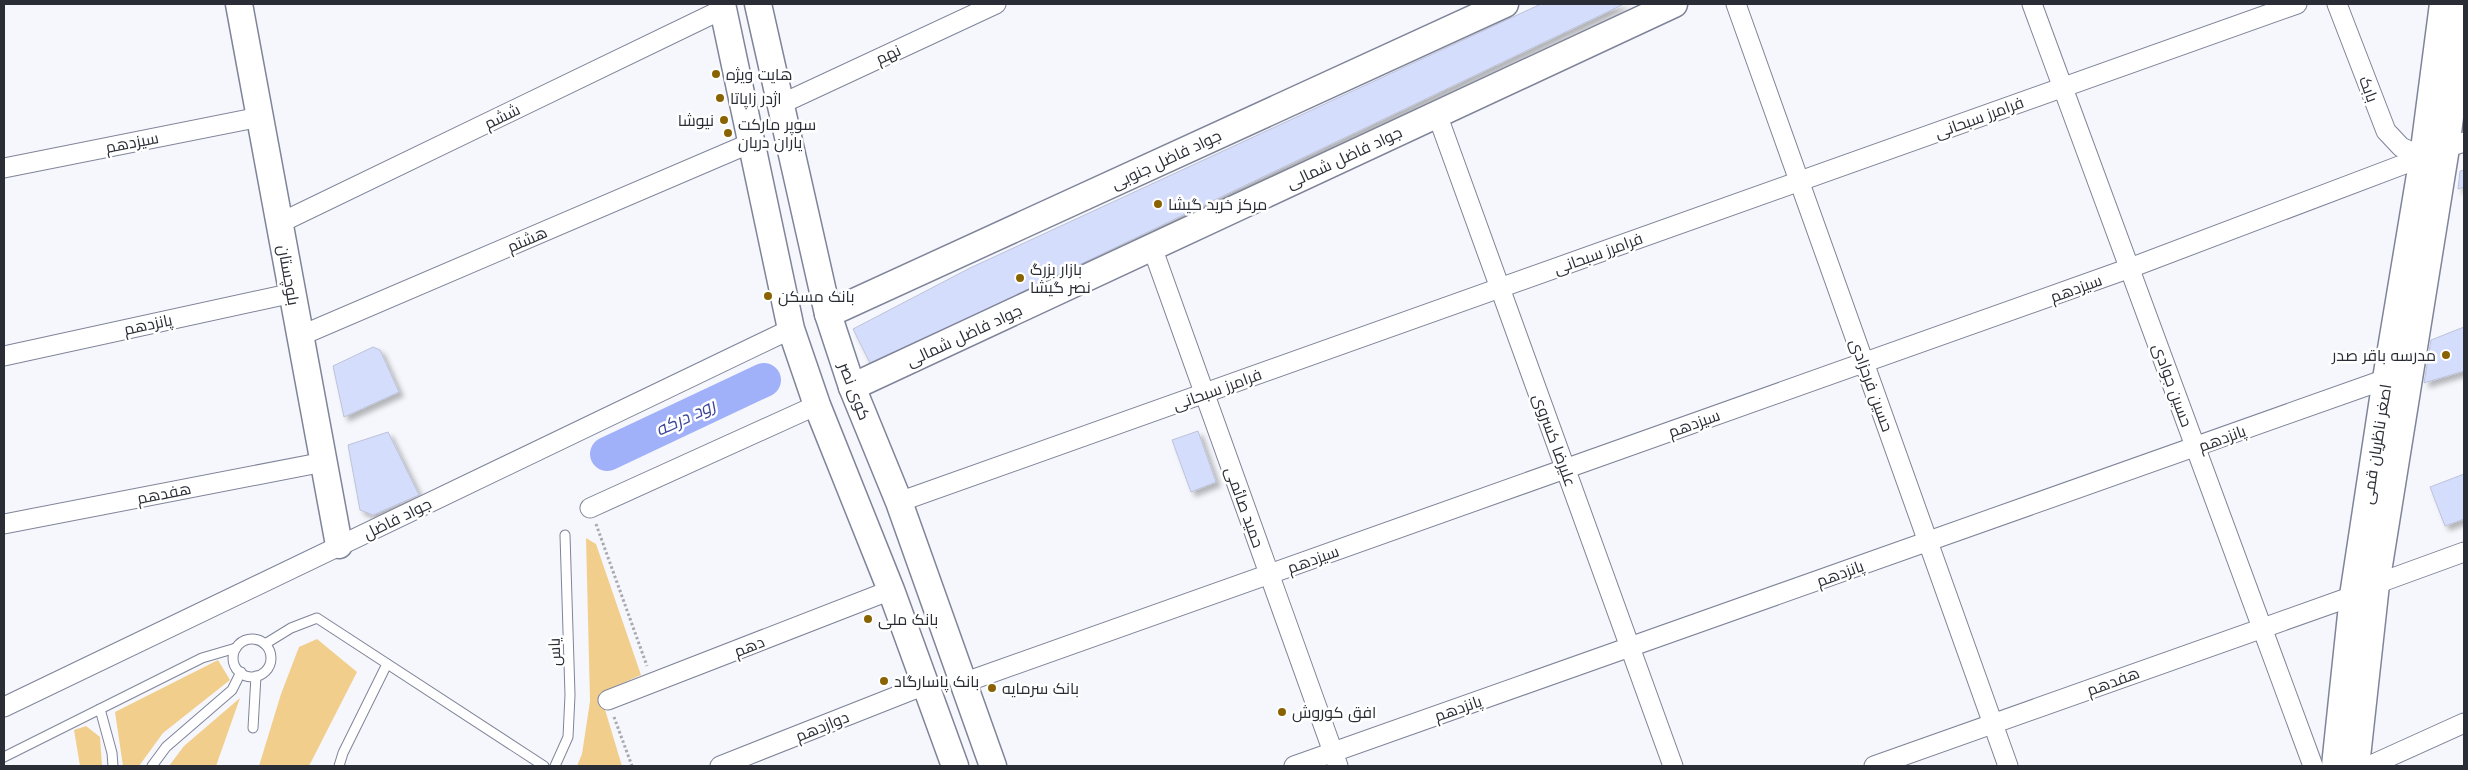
<svg xmlns="http://www.w3.org/2000/svg" width="2468" height="770" viewBox="0 0 2468 770" font-family="Inter,Cairo,sans-serif">
  <style>
    .green { fill: #f2ce8c }
    .lines { fill: none; stroke-linecap: round; stroke-linejoin: round }
    .river { stroke: #a0b0f9; stroke-width: 34 }
    .building { fill: #d5ddfc; stroke: #bcc2d8; filter: url(#shadow) }
    .lane-casing { stroke: #7f8499; stroke-width: 11 }
    .street-casing { stroke: #7f8499; stroke-width: 21 }
    .secondary-casing { stroke: #7f8499; stroke-width: 29 }
    .path { stroke: #a8aab0; stroke-width: 3; stroke-dasharray: 2.5 2.5; stroke-linecap: butt }
    .lane { stroke: #fff; stroke-width: 9 }
    .street { stroke: #fff; stroke-width: 19 }
    .secondary { stroke: #fff; stroke-width: 26 }
    .poi-dot { fill: #896301; stroke: #fff; stroke-width: 2 }
    .labels { text-anchor: middle; dominant-baseline: central; stroke-width: 5; stroke-linejoin: round; paint-order: stroke }
    .street-label { font-size: 16px; fill: #2b2d36; stroke: #fff }
    .poi-label { font-size: 16px; fill: #2b2d36; stroke: #fff; text-anchor: start }
    .water-label { font-size: 18px; font-style: italic; fill: #3c479b; stroke: #fff }
  </style>
  <defs>
    <filter id="shadow"><feDropShadow dx="4.5" dy="4.5" stdDeviation="2.5" flood-color="#0004"/></filter>
  </defs>
  <rect width="100%" height="100%" fill="#f6f7fc"/>
  <g class="green">
    <polygon points="586,538 596,544 641,675 600,693 622,766 577,766 582,754 590,701"/>
    <polygon points="317,639 357,672 309,766 259,766 281,694 299,647"/>
    <polygon points="218,660 230,680 163,733 139,766 123,766 115,712"/>
    <polygon points="240,698 216,766 169,766 184,746"/>
    <polygon points="86,726 100,737 102,766 80,766 74,730"/>
  </g>
  <g class="lines">
    <polyline class="river" points="607,454 764,380"/>
  </g>
  <g class="building">
    <polygon points="1541,4 1624,4 966,319 870,363 853,329 970,268"/>
    <polygon points="2464,170 2464,187 2458,189 2460,171"/>
    <polygon points="2464,327 2464,371 2424,383 2431,340"/>
    <polygon points="373,347 380,350 399,392 344,417 333,366"/>
    <polygon points="1198,431 1216,482 1191,492 1172,440"/>
    <polygon points="388,432 419,495 373,515 360,510 348,445"/>
    <polygon points="2464,474 2464,519 2445,526 2430,487"/>
  </g>
  <g class="lines">
    <g class="lane-casing">
      <g id="lane">
        <circle cx="252" cy="658" r="19"/>
        <polyline points="265,644 291,628 317,618 544,766"/>
        <polyline points="253,728 256,676"/>
        <polyline points="4,757 100,709"/>
        <polyline points="113,766 112,753 100,709 202,658 236,648"/>
        <polyline points="152,766 166,747 232,690 241,672"/>
        <polyline points="339,766 343,753 387,664"/>
        <polyline points="555,766 568,737 570,695 565,535"/>
      </g>
    </g>
    <g class="street-casing">
      <g id="street">
        <polyline points="1736,4 2008,766"/>
        <polyline points="2032,4 2313,766"/>
        <polyline points="2337,4 2386,131 2401,147 2423,157"/>
        <polyline points="779,105 996,4"/>
        <polyline points="1437,114 1673,766"/>
        <polyline points="2446,148 2464,142"/>
        <polyline points="4,168 260,117"/>
        <polyline points="280,223 723,9"/>
        <polyline points="1152,247 1338,766"/>
        <polyline points="300,336 753,142"/>
        <polyline points="4,356 293,293"/>
        <polyline points="899,502 2297,4"/>
        <polyline points="590,508 817,405"/>
        <polyline points="4,524 324,462"/>
        <polyline points="2376,584 2464,552"/>
        <polyline points="963,683 2130,268 2423,157"/>
        <polyline points="608,700 891,590"/>
        <polyline points="4,707 791,329"/>
        <polyline points="720,766 925,685"/>
        <polyline points="1294,766 2386,379"/>
        <polyline points="1874,766 2353,596"/>
        <polyline points="2369,766 2464,723"/>
      </g>
    </g>
    <g class="secondary-casing">
      <g id="secondary">
        <polyline points="239,4 339,545"/>
        <polyline points="722,4 791,329 817,405 891,590 955,766"/>
        <polyline points="758,4 828,314 852,387 899,502 993,766"/>
        <polyline points="828,314 1505,4"/>
        <polyline points="852,387 1674,4"/>
        <polyline points="2335,766 2353,596 2386,379 2423,157 2443,4"/>
        <polyline points="2356,766 2376,584 2446,148 2464,9"/>
      </g>
    </g>
    <g class="path">
      <polyline points="596,524 647,666"/>
      <polyline points="614,717 632,766"/>
    </g>
    <use href="#lane" class="lane"/>
    <use href="#street" class="street"/>
    <use href="#secondary" class="secondary"/>
  </g>
  <g class="poi-dot">
    <circle cx="716" cy="74" r="5"/>
    <circle cx="720" cy="98" r="5"/>
    <circle cx="724" cy="120" r="5"/>
    <circle cx="728" cy="133" r="5"/>
    <circle cx="1158" cy="204" r="5"/>
    <circle cx="1020" cy="278" r="5"/>
    <circle cx="768" cy="296" r="5"/>
    <circle cx="2446" cy="355" r="5"/>
    <circle cx="868" cy="619" r="5"/>
    <circle cx="884" cy="681" r="5"/>
    <circle cx="992" cy="688" r="5"/>
    <circle cx="1282" cy="712" r="5"/>
  </g>
  <g class="labels">
    <g class="street-label">
      <text transform="translate(888 54) rotate(-25)">نهم</text>
      <text transform="translate(2369 89) rotate(69)">بابک</text>
      <text transform="translate(502 116) rotate(-26)">ششم</text>
      <text transform="translate(1979 117) rotate(-20)">فرامرز سبحانی</text>
      <text transform="translate(132 142) rotate(-11)">سیزدهم</text>
      <text transform="translate(1344 157) rotate(-25)">جواد فاضل شمالی</text>
      <text transform="translate(1166 159) rotate(-25)">جواد فاضل جنوبی</text>
      <text transform="translate(527 239) rotate(-23)">هشتم</text>
      <text transform="translate(1598 253) rotate(-20)">فرامرز سبحانی</text>
      <text transform="translate(289 275) rotate(80)">بلوچستان</text>
      <text transform="translate(2076 288) rotate(-20)">سیزدهم</text>
      <text transform="translate(148 324) rotate(-12)">پانزدهم</text>
      <text transform="translate(964 335) rotate(-25)">جواد فاضل شمالی</text>
      <text transform="translate(1872 385) rotate(70)">حسین فرحزادی</text>
      <text transform="translate(2173 385) rotate(70)">حسین جوادی</text>
      <text transform="translate(1217 389) rotate(-20)">فرامرز سبحانی</text>
      <text transform="translate(855 391) rotate(69)">کوی نصر</text>
      <text transform="translate(1694 423) rotate(-20)">سیزدهم</text>
      <text transform="translate(2222 438) rotate(-20)">پانزدهم</text>
      <text transform="translate(1555 440) rotate(70)">علیرضا کسروی</text>
      <text transform="translate(2376 444) rotate(-81)">اصغر ناظریان قمی</text>
      <text transform="translate(164 493) rotate(-11)">هفدهم</text>
      <text transform="translate(1245 507) rotate(70)">حمید صائمی</text>
      <text transform="translate(397 518) rotate(-26)">جواد فاضل</text>
      <text transform="translate(1313 559) rotate(-20)">سیزدهم</text>
      <text transform="translate(1840 573) rotate(-20)">پانزدهم</text>
      <text transform="translate(749 646) rotate(-21)">دهم</text>
      <text transform="translate(554 652) rotate(-92)">یاس</text>
      <text transform="translate(2113 681) rotate(-20)">هفدهم</text>
      <text transform="translate(1458 708) rotate(-19)">پانزدهم</text>
      <text transform="translate(822 726) rotate(-22)">دوازدهم</text>
    </g>
    <g class="poi-label">
      <text x="726" y="74">هایت ویژه</text>
      <text x="730" y="98">اژدر زاپاتا</text>
      <text x="714" y="120" text-anchor="end">نیوشا</text>
      <text x="738" y="124">سوپر مارکت<tspan x="738" dy="18">یاران دریان</tspan></text>
      <text x="1168" y="204">مرکز خرید گیشا</text>
      <text x="1030" y="269">بازار بزرگ<tspan x="1030" dy="18">نصر گیشا</tspan></text>
      <text x="778" y="296">بانک مسکن</text>
      <text x="2436" y="355" text-anchor="end">مدرسه باقر صدر</text>
      <text x="878" y="619">بانک ملی</text>
      <text x="894" y="681">بانک پاسارگاد</text>
      <text x="1002" y="688">بانک سرمایه</text>
      <text x="1292" y="712">افق کوروش</text>
    </g>
    <g class="water-label">
      <text transform="translate(685 417) rotate(-25)">رود درکه</text>
    </g>
  </g>
  <rect width="2468" height="770" fill="none" stroke="#2b2d36" stroke-width="10"/>
</svg>
